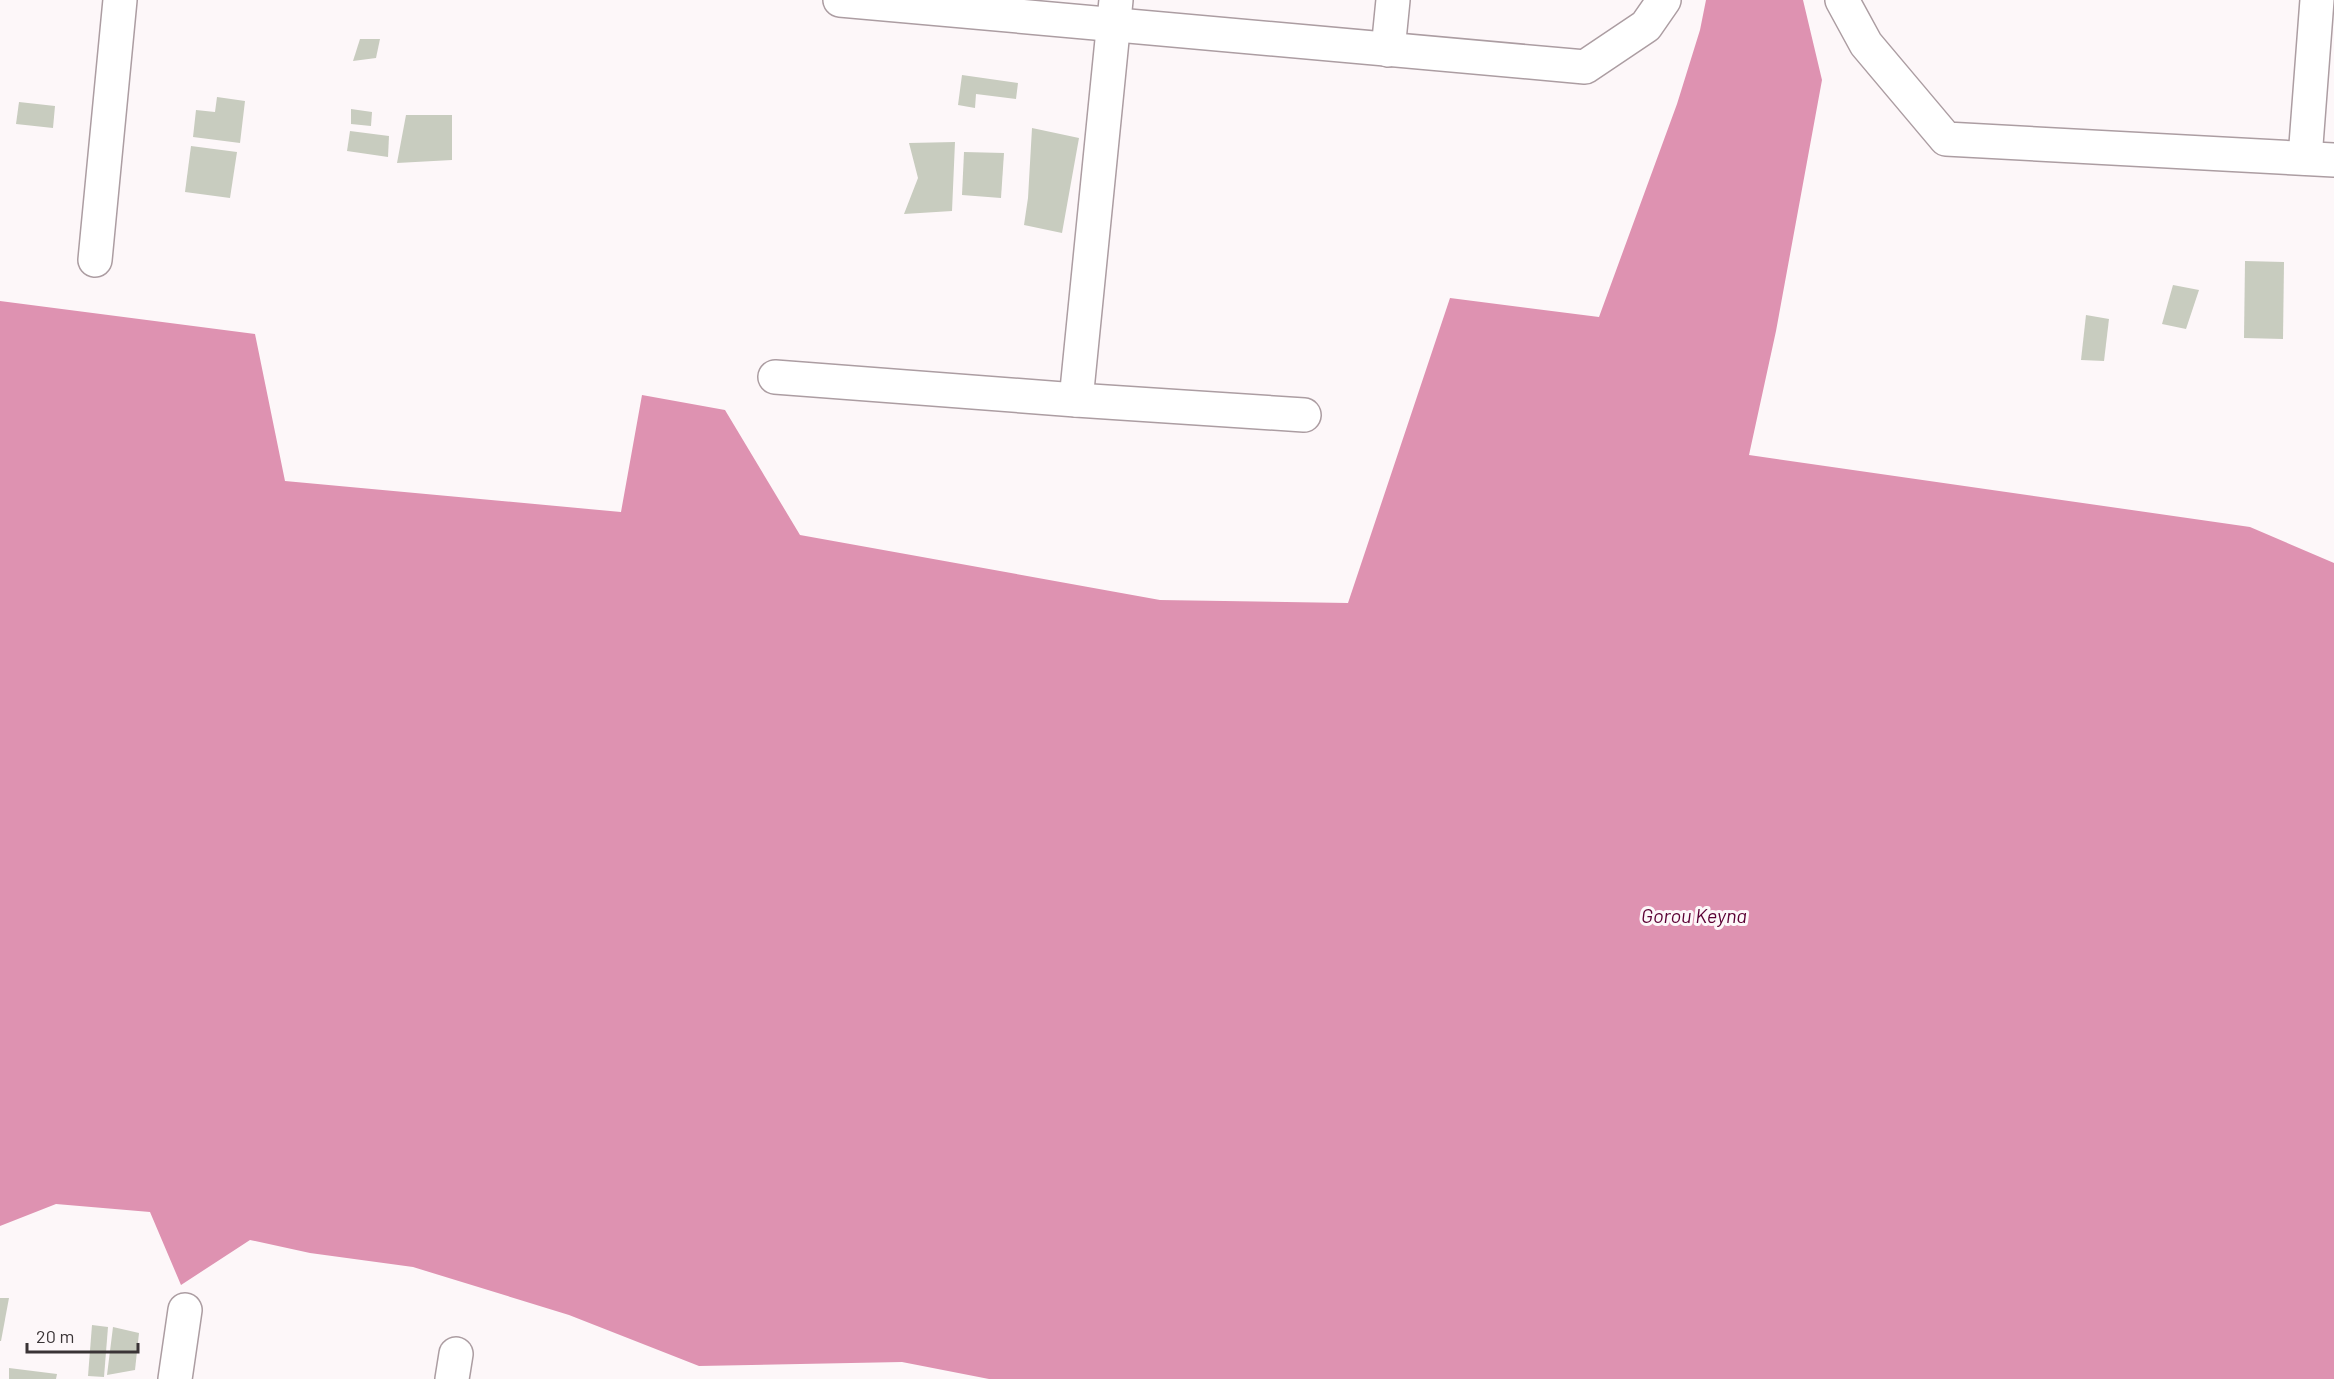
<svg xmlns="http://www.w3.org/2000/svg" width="2334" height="1379" viewBox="0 0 2334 1379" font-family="Barlow,sans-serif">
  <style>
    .water { fill: #de92b1 }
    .building { fill: #c8ccbf }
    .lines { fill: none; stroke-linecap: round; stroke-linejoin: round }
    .minor-casing { stroke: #ac9da2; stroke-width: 36 }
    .minor { stroke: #fff; stroke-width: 33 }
    .labels { text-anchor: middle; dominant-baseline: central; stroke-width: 6; stroke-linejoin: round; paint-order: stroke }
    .water-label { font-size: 20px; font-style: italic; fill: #5b0034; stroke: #fdf7f9 }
  </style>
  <rect width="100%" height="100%" fill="#fdf7f9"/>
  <polygon class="water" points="1706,0 1803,0 1822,80 1776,331 1749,455 2250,527 2334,563 2334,1379 989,1379 902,1362 699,1366 569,1315 413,1267 310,1253 250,1240 181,1285 150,1212 56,1204 0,1226 0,301 255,334 285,481 621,512 642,395 725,410 800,535 1160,600 1348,603 1450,298 1599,317 1677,104 1700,30"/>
  <g class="building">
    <polygon points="360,39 380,39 376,58 353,61"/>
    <polygon points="962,75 1018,83 1016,99 976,94 975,108 958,105"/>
    <polygon points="217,97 245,101 240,143 193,137 196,110 215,112"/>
    <polygon points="19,102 55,106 53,128 16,124"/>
    <polygon points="351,109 372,112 371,126 351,124"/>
    <polygon points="406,115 452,115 452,160 397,163"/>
    <polygon points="1032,128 1079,138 1062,233 1024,225 1028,198"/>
    <polygon points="350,131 389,136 388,157 347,151"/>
    <polygon points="955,142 952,211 904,214 918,178 909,143"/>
    <polygon points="191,146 237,152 230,198 185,192"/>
    <polygon points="964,152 1004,153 1001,198 962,195"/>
    <polygon points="2245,261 2284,262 2283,339 2244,338"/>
    <polygon points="2173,285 2199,290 2186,329 2162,324"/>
    <polygon points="2086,315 2109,319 2104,361 2081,360"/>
    <polygon points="0,1298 9,1298 1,1341 0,1341"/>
    <polygon points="92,1325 108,1327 104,1377 88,1376"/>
    <polygon points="113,1327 139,1333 135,1370 107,1375"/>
    <polygon points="9,1368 57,1374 56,1379 9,1379"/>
  </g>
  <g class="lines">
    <g class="minor-casing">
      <g id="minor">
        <polyline points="840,0 1585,67 1646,26 1664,0"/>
        <polyline points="1842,0 1866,44 1946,139 2334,160"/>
        <polyline points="1388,50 1393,0"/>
        <polyline points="2305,158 2317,0"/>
        <polyline points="95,260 120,0"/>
        <polyline points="775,377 1076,400 1304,415"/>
        <polyline points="1076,400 1116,0"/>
        <polyline points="175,1379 185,1310"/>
        <polyline points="452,1379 456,1354"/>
      </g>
    </g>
    <use href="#minor" class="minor"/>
  </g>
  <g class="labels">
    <g class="water-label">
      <text x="1694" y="915">Gorou Keyna</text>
    </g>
  </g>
  <path d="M27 1343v9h111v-9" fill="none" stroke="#3a3436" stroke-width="3"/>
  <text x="36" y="1343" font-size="18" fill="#3a3436" stroke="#fdf7f9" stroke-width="4.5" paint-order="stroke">20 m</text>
</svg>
